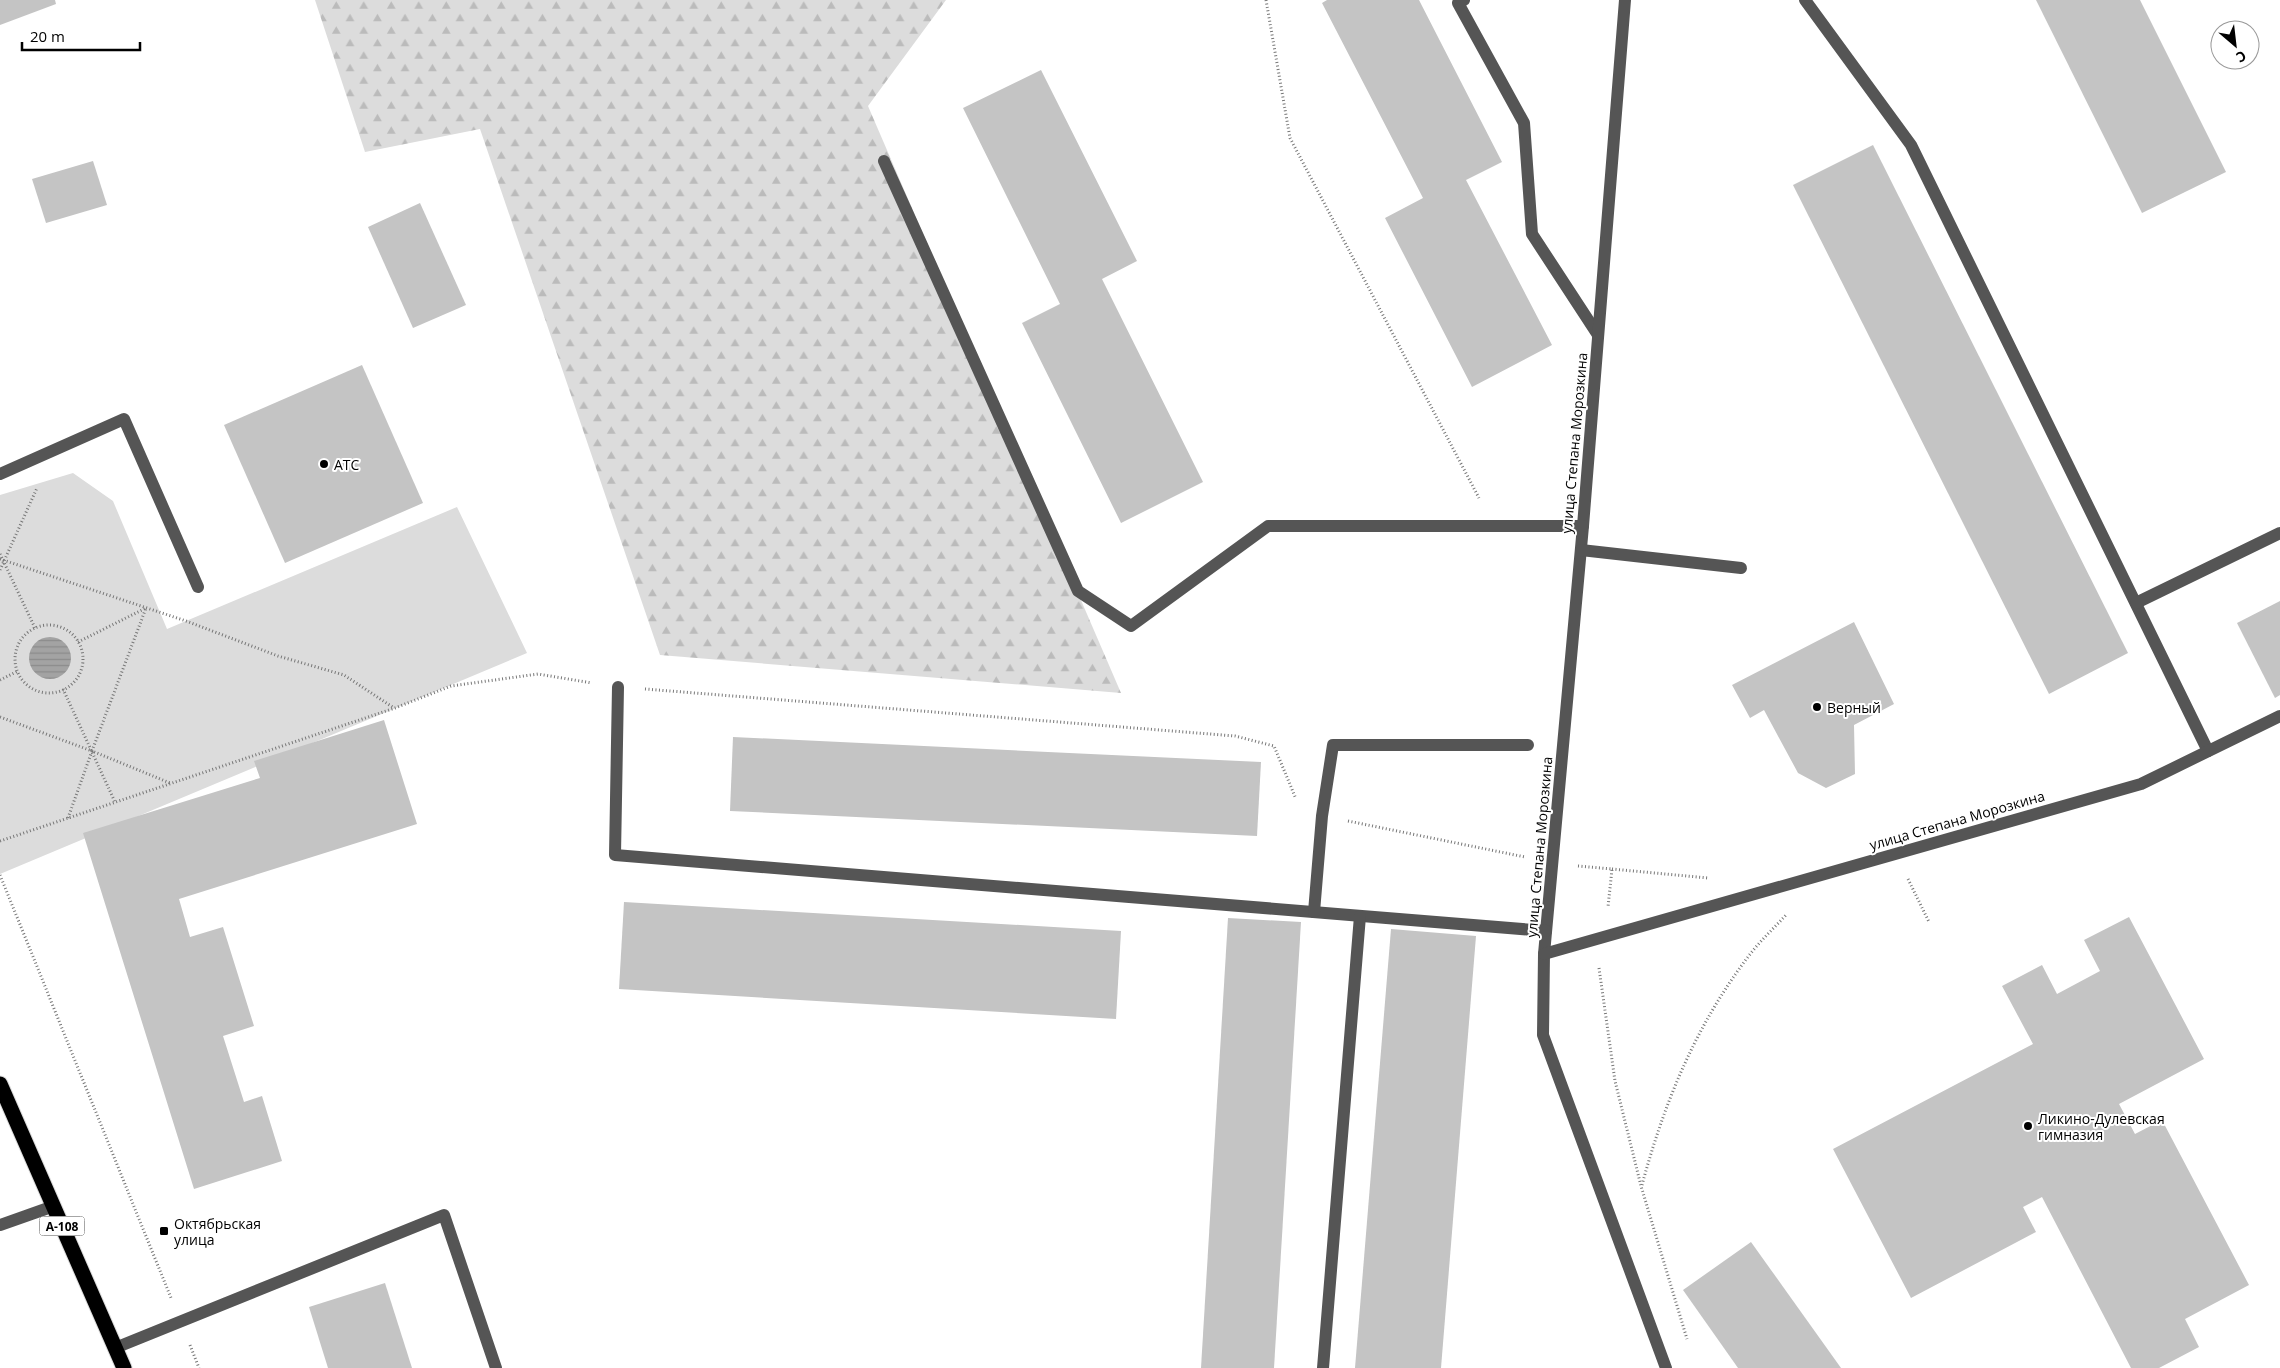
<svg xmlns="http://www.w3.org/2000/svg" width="2280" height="1368" viewBox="0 0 2280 1368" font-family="'Open Sans',sans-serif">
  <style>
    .green { fill: #dcdcdc }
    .forest { fill: url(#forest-firs) }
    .water { fill: url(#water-rules) }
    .building { fill: #c4c4c4 }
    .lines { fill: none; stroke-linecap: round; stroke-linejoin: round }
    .highway-casing { stroke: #dbdbdb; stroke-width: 17 }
    .path { stroke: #777; stroke-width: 3; stroke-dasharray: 1 2.5; stroke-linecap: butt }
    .minor { stroke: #555; stroke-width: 12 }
    .highway { stroke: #000; stroke-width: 15 }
    .poi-dot { fill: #000; stroke: #fff; stroke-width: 2 }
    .labels { text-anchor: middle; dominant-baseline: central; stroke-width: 4; stroke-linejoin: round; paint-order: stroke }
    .shield { fill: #fff; stroke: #4c4c4c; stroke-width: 1 }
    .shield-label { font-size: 12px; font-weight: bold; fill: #000 }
    .street-label { font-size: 14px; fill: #000; stroke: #fff }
    .poi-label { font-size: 14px; fill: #000; stroke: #fff; text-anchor: start }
  </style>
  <defs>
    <pattern id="forest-firs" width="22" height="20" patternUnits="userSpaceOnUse" patternTransform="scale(1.25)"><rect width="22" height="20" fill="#dcdcdc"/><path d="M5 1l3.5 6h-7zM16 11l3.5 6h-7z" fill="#bbb"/></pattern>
    <pattern id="water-rules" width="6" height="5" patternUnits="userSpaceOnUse" patternTransform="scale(1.25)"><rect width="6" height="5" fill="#a3a3a3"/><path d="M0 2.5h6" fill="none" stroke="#8b8b8b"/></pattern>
  </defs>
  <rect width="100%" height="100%" fill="#fff"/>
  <polygon class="green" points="73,473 113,501 167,629 457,507 527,653 0,874 0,495"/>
  <polygon class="forest" points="315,0 946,0 868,106 1121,693 660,655 480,129 365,152"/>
  <circle class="water" cx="50" cy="658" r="21"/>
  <g class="building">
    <polygon points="0,0 55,0 56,4 0,25"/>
    <polygon points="1327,0 1419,0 1502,162 1466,180 1552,345 1472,387 1385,218 1423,198 1322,3"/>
    <polygon points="2036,0 2140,0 2226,172 2142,213"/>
    <polygon points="1041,70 1137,261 1102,279 1203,482 1121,523 1022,323 1060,304 963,108"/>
    <polygon points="1873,145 2128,653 2049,694 1793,185"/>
    <polygon points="93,161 107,205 46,223 32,179"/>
    <polygon points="420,203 466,305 413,328 368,227"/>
    <polygon points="362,365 423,503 285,563 224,425"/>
    <polygon points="2280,601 2280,695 2275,698 2237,623"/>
    <polygon points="1854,622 1894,704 1854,725 1855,774 1826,788 1798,773 1764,710 1750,718 1732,685"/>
    <polygon points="384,720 417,824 179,899 190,937 223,927 254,1026 223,1036 244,1102 262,1096 282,1161 194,1189 83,833 260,778 254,761"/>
    <polygon points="733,737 1261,762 1257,836 730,811"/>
    <polygon points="624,902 1121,931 1116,1019 619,989"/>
    <polygon points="2129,917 2204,1059 2119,1104 2135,1134 2162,1120 2249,1285 2185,1319 2199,1347 2159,1368 2131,1368 2042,1197 2023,1207 2036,1232 1911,1298 1833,1149 2033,1044 2002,986 2042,965 2057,994 2100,971 2084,940"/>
    <polygon points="1228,918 1301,922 1274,1368 1201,1368"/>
    <polygon points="1391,929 1476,936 1441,1368 1355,1368"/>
    <polygon points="1751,1242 1841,1368 1738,1368 1683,1290"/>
    <polygon points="385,1283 412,1368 328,1368 309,1307"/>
  </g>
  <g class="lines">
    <g class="highway-casing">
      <polyline id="highway" points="0,1084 124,1368"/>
    </g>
    <g class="path">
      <polyline points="1266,0 1290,138 1479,498"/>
      <polyline points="0,554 35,628"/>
      <polyline points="0,559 186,621 278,656 344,675 394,708"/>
      <polyline points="0,570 37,488"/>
      <circle cx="49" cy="659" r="34"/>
      <polyline points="78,642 146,608"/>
      <polyline points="0,680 18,671"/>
      <polyline points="63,689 115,802"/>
      <polyline points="645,689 1235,736 1274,746 1296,799"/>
      <polyline points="0,717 92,751 146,608"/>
      <polyline points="68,818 92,751 170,783"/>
      <polyline points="1348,821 1525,857"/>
      <polyline points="0,841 395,708 451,686 538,674 592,683"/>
      <polyline points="1578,866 1612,869 1608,907"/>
      <polyline points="1612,869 1708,878"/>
      <polyline points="0,875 171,1298"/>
      <polyline points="1908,879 1929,922"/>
      <polyline points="1599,968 1615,1081 1641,1186 1687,1339"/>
      <path d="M1642 1185C1665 1100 1697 1023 1751 953 1762 939 1775 927 1787 914"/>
      <polyline points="190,1345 199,1368"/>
    </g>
    <g class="minor">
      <polyline points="1464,0 1458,3 1524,123 1532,234 1598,335"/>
      <polyline points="1625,0 1583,526 1544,954 1543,1035 1666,1368"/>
      <polyline points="1805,0 1911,145 2208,751"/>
      <polyline points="884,161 1078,591 1131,626 1268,526 1583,526"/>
      <polyline points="0,474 124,419 198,587"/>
      <polyline points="1581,550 1741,568"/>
      <polyline points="2136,603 2280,533"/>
      <polyline points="618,687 615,855 1546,931"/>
      <polyline points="1314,912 1322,816 1333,745 1528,745"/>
      <polyline points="1544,954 2141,784 2280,716"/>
      <polyline points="0,1225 54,1206"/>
      <polyline points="115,1348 444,1215 496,1368"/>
      <polyline points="1323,1368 1360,916"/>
    </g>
    <use href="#highway" class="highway"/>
  </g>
  <g class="poi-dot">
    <circle cx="324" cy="464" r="5"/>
    <circle cx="1817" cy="707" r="5"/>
    <circle cx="2028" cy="1126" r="5"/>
    <rect x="159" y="1226" width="10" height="10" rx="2.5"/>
  </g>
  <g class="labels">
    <rect class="shield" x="39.5" y="1216.5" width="45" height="19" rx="4"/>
    <g class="shield-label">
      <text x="62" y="1226">А-108</text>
    </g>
    <g class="street-label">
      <text transform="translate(1574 443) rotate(-85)">улица Степана Морозкина</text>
      <text transform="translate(1957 820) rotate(-16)">улица Степана Морозкина</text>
      <text transform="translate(1539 847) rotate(-85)">улица Степана Морозкина</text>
    </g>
    <g class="poi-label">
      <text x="334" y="464">АТС</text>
      <text x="1827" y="707">Верный</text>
      <text x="2038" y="1118">Ликино-Дулевская<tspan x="2038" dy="16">гимназия</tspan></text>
      <text x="174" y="1223">Октябрьская<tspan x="174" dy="16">улица</tspan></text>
    </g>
  </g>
  <g transform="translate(2235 45) rotate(152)"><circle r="24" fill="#ffffff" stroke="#999999"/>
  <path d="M0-4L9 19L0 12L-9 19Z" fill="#000000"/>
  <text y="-8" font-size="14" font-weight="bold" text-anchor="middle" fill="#000000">С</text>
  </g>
  <path d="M22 42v8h118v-8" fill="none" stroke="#000000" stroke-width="2.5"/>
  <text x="30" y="42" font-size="15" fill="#000000" stroke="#ffffff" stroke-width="4" paint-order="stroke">20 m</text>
</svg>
